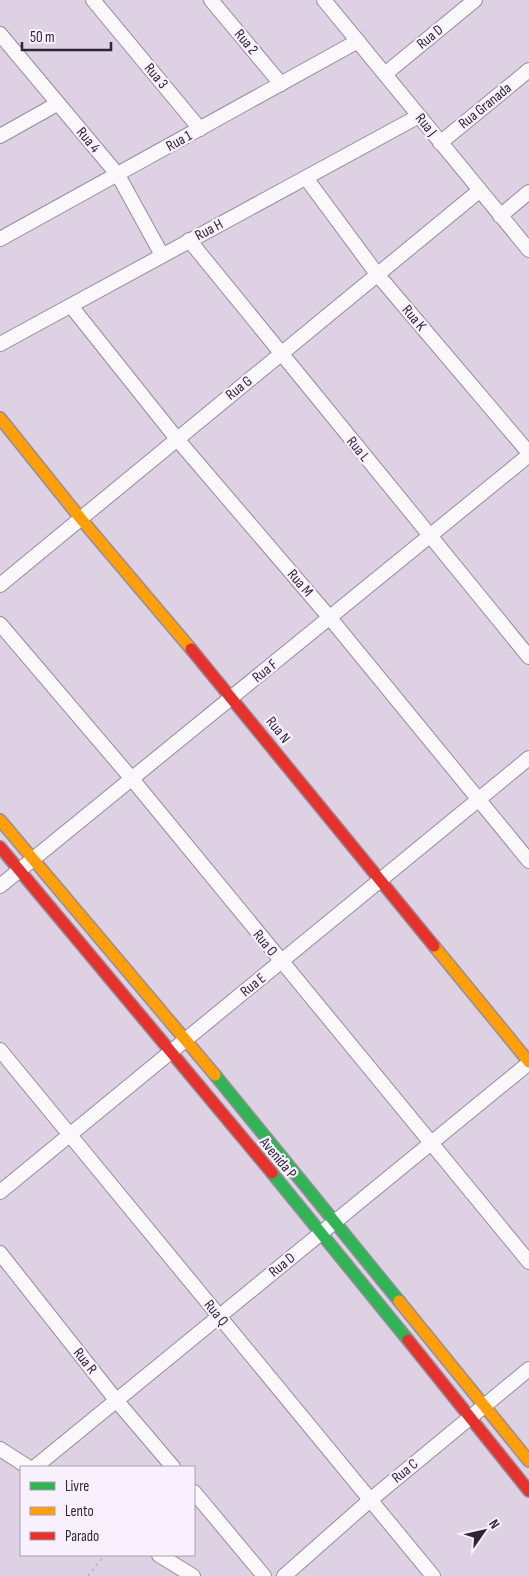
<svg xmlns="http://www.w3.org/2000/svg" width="529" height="1576" viewBox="0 0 529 1576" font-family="'Sofia Sans Condensed',sans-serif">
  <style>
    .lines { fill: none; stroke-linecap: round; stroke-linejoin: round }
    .street-casing { stroke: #968c9a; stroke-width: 16 }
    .fast-casing { stroke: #968c9a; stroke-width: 14 }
    .slow-casing { stroke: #968c9a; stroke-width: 14 }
    .jam-casing { stroke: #968c9a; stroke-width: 14 }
    .path { stroke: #bcb7be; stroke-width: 2; stroke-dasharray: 2.5 4; stroke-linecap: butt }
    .street { stroke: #faf8fb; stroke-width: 14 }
    .fast { stroke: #30b455; stroke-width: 11 }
    .slow { stroke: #ff9f0a; stroke-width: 11 }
    .jam { stroke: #e5322d; stroke-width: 11 }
    .labels { text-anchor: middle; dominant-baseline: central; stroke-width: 4.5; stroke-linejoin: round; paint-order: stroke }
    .street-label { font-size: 15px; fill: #2f2633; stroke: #f9f0fe }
  </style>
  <rect width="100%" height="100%" fill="#ddd1e3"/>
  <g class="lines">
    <g class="street-casing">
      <g id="street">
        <polyline points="93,0 200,129"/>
        <polyline points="211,0 281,84"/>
        <polyline points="324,0 529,250"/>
        <polyline points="0,34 118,175 162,255"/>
        <polyline points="385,74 475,0"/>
        <polyline points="0,136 57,104"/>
        <polyline points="440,143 529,70"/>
        <polyline points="306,178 377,274 529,453"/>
        <polyline points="500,216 529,192"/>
        <polyline points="0,239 358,41"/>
        <polyline points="189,240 529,657"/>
        <polyline points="71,306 177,439 330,618 529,861"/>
        <polyline points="0,344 419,116"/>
        <polyline points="0,585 479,191"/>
        <polyline points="0,624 132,779 529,1262"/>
        <polyline points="0,886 529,455"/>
        <polyline points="0,1050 433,1576"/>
        <polyline points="0,1192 529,758"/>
        <polyline points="0,1253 116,1400 173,1467"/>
        <polyline points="0,1449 28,1467"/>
        <polyline points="35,1467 529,1063"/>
        <polyline points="194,1492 264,1576"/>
        <polyline points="159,1555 193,1576"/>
        <polyline points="284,1576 369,1501 529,1369"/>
      </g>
    </g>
    <g class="fast-casing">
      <g id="fast">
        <polyline points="215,1075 399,1301"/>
        <polyline points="272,1173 408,1340"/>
      </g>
    </g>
    <g class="slow-casing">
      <g id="slow">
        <polyline points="0,418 81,519 191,649"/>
        <polyline points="0,820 215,1075"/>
        <polyline points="434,946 529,1062"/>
        <polyline points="399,1301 529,1461"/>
      </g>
    </g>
    <g class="jam-casing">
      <g id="jam">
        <polyline points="191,649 434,946"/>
        <polyline points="0,847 272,1173"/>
        <polyline points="408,1340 529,1491"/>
      </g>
    </g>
    <polyline class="path" points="88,1576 105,1555"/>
    <use href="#street" class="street"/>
    <use href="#fast" class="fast"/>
    <use href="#slow" class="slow"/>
    <use href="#jam" class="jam"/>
  </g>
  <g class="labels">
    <g class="street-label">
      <text transform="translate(430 37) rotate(-39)">Rua D</text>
      <text transform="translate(246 42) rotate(50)">Rua 2</text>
      <text transform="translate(156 76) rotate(50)">Rua 3</text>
      <text transform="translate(485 106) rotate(-39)">Rua Granada</text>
      <text transform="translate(426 125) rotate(51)">Rua J</text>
      <text transform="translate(88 140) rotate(50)">Rua 4</text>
      <text transform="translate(179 141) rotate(-29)">Rua 1</text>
      <text transform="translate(209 230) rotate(-28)">Rua H</text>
      <text transform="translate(414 318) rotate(50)">Rua K</text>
      <text transform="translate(239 388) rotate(-39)">Rua G</text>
      <text transform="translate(358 449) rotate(51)">Rua L</text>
      <text transform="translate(300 583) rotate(49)">Rua M</text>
      <text transform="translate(265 671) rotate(-39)">Rua F</text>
      <text transform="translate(278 730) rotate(51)">Rua N</text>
      <text transform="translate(265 943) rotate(51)">Rua O</text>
      <text transform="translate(253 985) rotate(-39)">Rua E</text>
      <text transform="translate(278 1158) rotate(50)">Avenida P</text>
      <text transform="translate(282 1265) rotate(-39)">Rua D</text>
      <text transform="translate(216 1313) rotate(51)">Rua Q</text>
      <text transform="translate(85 1361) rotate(52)">Rua R</text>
      <text transform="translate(405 1471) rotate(-39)">Rua C</text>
    </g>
  </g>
  <rect x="20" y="1466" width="175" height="90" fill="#f9f0fe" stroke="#a89fad"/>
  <rect x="30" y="1482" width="25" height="8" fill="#30b455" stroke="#a89fad"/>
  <text x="65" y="1491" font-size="15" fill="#2f2633">Livre</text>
  <rect x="30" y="1507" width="25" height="8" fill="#ff9f0a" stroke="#a89fad"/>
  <text x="65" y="1516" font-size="15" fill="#2f2633">Lento</text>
  <rect x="30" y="1532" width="25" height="8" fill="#e5322d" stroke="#a89fad"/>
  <text x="65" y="1541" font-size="15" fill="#2f2633">Parado</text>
  <g transform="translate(484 1531) rotate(56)" stroke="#f9f0fe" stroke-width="4" paint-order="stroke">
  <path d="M0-4L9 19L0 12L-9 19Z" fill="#2f2633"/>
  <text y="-8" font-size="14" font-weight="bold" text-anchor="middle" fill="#2f2633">N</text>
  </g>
  <path d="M22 42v8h89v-8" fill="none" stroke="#2f2633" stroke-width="2.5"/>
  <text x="30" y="42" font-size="15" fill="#2f2633" stroke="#f9f0fe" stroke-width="4" paint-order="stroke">50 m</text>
</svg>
